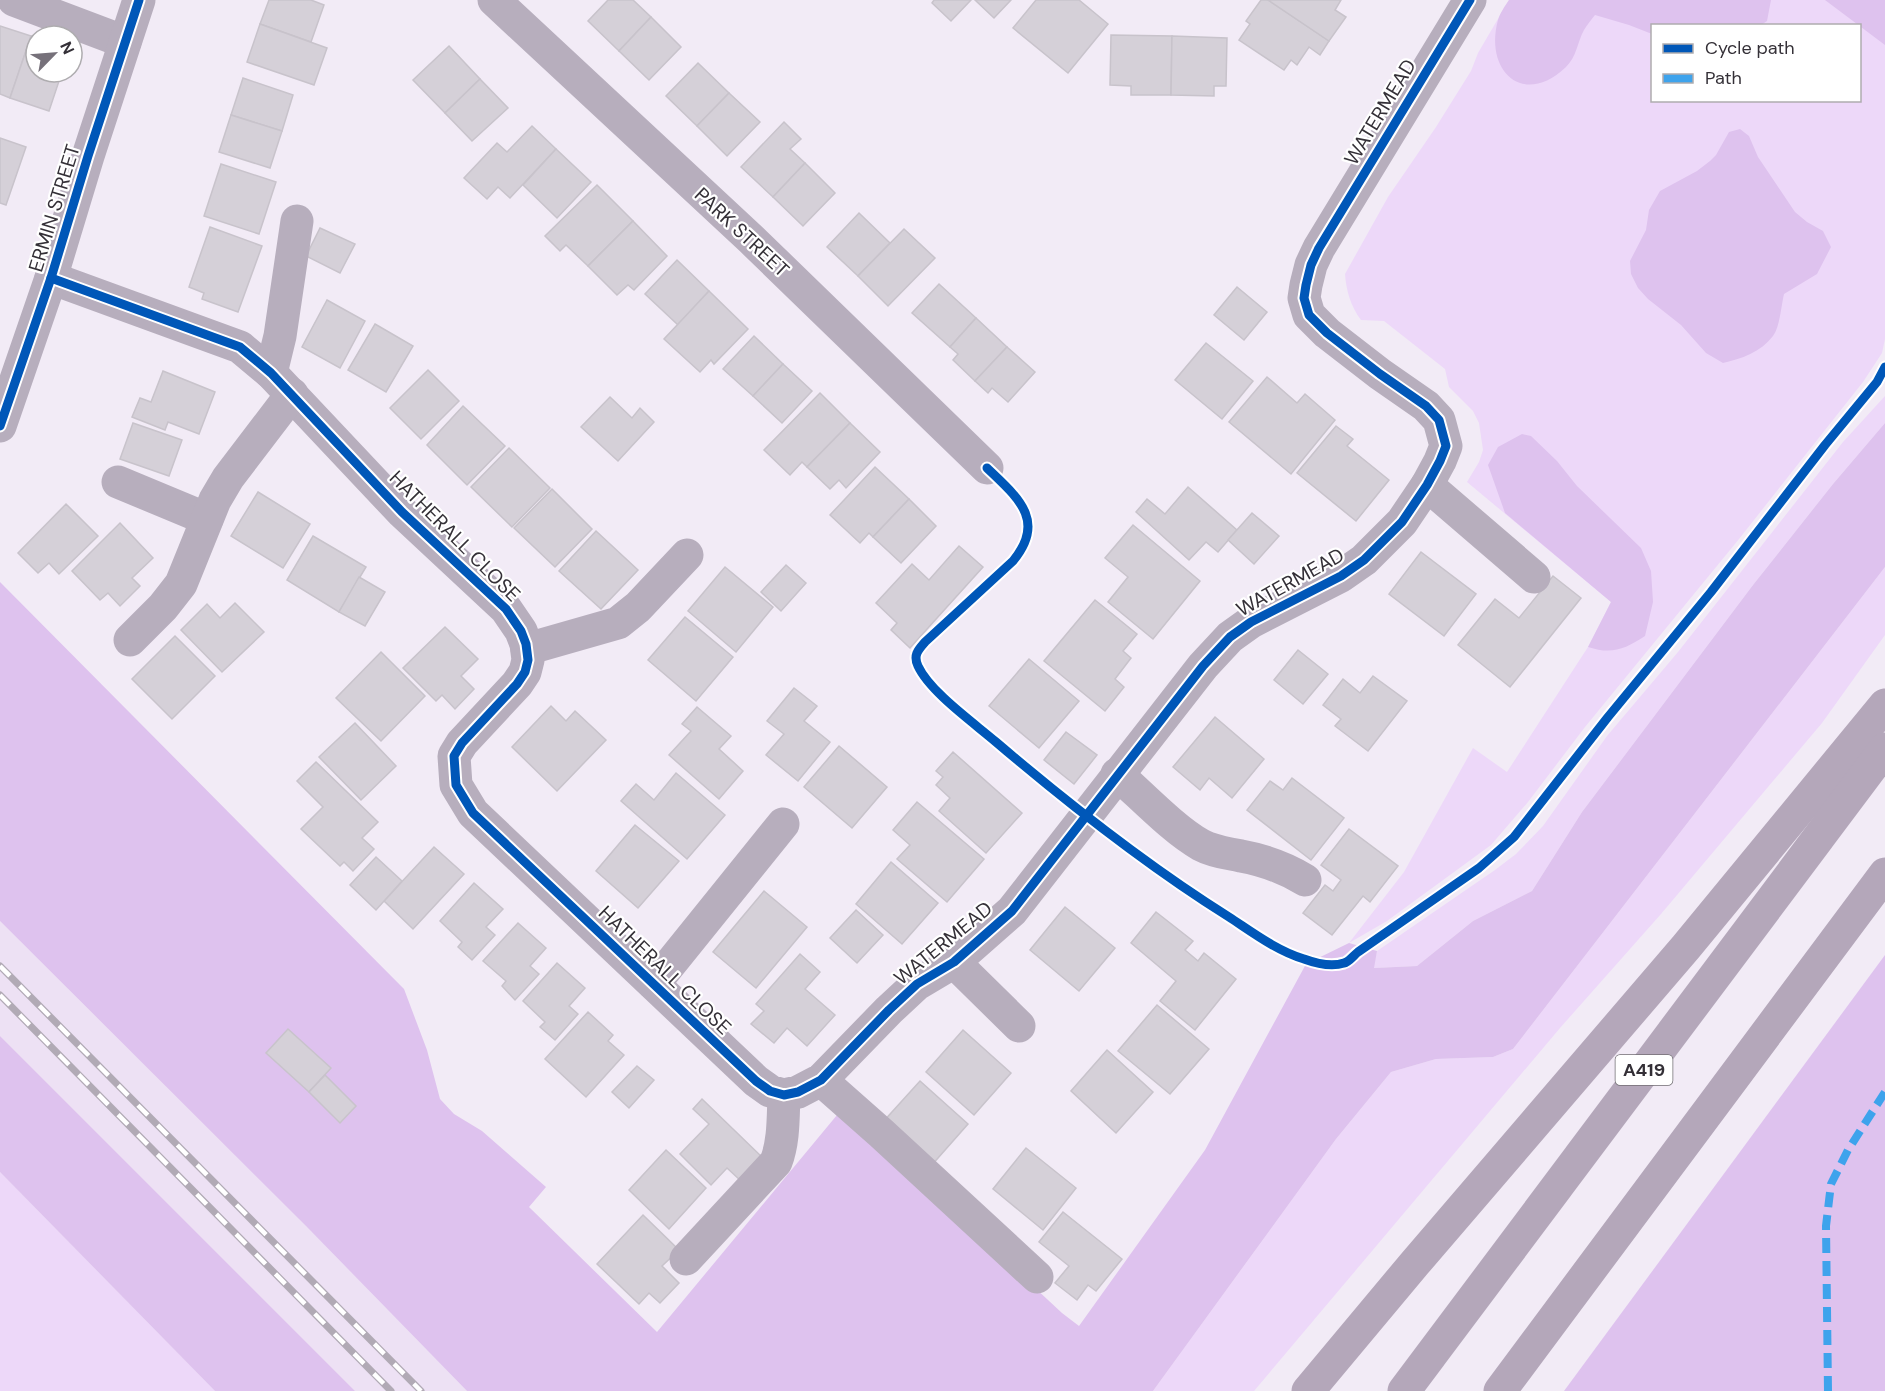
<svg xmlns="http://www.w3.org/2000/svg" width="1885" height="1391" viewBox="0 0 1885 1391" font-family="'DM Sans',sans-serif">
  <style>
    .built { fill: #ede1f4 }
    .green { fill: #edd8f9; fill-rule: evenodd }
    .forest { fill: #dec2ee }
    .building { fill: #d5d0d8; stroke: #c8c3cb; stroke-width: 1.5 }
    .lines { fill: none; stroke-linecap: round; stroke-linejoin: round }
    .minor { stroke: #b7aebd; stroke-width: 33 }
    .highway { stroke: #b4a7ba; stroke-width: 33 }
    .rail-casing { stroke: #b1aab5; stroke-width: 7 }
    .rail { stroke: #fff; stroke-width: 4.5; stroke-dasharray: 14; stroke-linecap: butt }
    .quiet { stroke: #3ea3ec; stroke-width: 8; stroke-dasharray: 15 8; stroke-linecap: butt }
    .cycleway-casing { stroke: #fff; stroke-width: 13 }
    .cycleway { stroke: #0057b8; stroke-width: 9 }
    .labels { text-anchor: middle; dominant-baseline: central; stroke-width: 4.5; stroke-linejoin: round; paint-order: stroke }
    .shield { fill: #fff; stroke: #716e73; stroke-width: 1.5 }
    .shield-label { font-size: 18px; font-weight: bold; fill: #343037 }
    .street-label { font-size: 20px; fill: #343037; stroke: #fff }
  </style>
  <rect width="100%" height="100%" fill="#f2ebf6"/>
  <polygon class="built" points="0,921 306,1226 467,1391 355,1391 0,1036"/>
  <g class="green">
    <path d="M1509 0H1885V339L1882 353 1863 382 1739 539 1585 727 1528 802 1491 845 1387 921 1349 943 1404 872 1473 748 1507 772 1588 647 1611 602 1467 482 1479 462 1483 450 1479 423 1473 411 1449 387 1445 369 1384 321 1361 320C1351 307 1346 290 1345 274L1388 197 1436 127 1471 71 1478 53ZM1652 26H1860V100H1652Z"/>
    <polygon points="1885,396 1885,423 1833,484 1753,585 1582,812 1532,891 1473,921 1417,966 1373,968 1377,951 1495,870 1516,854 1543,826 1607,736 1678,652 1843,442"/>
    <polygon points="1885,567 1885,635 1822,723 1661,914 1560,1028 1254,1391 1153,1391 1336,1139 1391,1072 1436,1059 1493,1057 1513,1049"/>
    <polygon points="0,1172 215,1391 0,1391"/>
  </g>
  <g class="forest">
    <path d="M1509 0H1771L1767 21 1761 25 1652 26V34L1629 25 1595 15C1591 20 1587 25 1584 30 1577 43 1577 56 1566 67 1523 108 1484 71 1498 20 1500 13 1505 6 1509 0Z"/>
    <polygon points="1825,0 1885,0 1885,45"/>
    <path d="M1740 129 1749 136 1758 157 1795 212 1807 222 1823 231 1831 247 1817 274 1784 294C1781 307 1780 326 1773 336 1761 352 1741 359 1723 363L1706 353 1681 325 1648 299 1638 288 1631 274 1630 261 1646 230 1649 210 1660 191 1697 171 1710 161 1716 155 1729 132Z"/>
    <polygon points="1885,423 1885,567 1513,1049 1493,1057 1436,1059 1391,1072 1336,1139 1153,1391 467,1391 306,1226 0,921 0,582 404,989 427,1050 440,1099 454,1114 482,1131 546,1187 529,1207 657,1332 842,1109 1062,1313 1079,1326 1205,1150 1306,964 1349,943 1377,951 1374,968 1417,966 1473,921 1532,891 1582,812 1753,585 1833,484"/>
    <path d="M1522 434 1531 436 1557 461 1577 486 1641 548 1651 571 1653 602 1645 636C1625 649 1612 655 1588 647L1611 602 1505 513 1488 465 1498 447Z"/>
    <polygon points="1885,955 1885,1391 1564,1391"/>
    <polygon points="0,1036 355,1391 215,1391 0,1172"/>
  </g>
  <g class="building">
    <polygon points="269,0 311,0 324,5 311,42 260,24"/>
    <polygon points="608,0 633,0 651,17 619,51 588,21"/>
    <polygon points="934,0 971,0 951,21 932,3"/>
    <polygon points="975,0 1011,0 994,18"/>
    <polygon points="1036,0 1079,0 1108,24 1068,73 1013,28"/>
    <polygon points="1261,0 1268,0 1329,41 1320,55 1309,47 1297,65 1291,60 1284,70 1239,40 1250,24 1246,21"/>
    <polygon points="1268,0 1341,0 1335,10 1346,17 1329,41"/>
    <polygon points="651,17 681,47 649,80 619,51"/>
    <polygon points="260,24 327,48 314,85 247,62"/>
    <polygon points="0,26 31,36 10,98 0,94"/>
    <polygon points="1111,35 1172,36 1171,95 1131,95 1131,86 1110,85"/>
    <polygon points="31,36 36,38 36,72 62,72 49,111 10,98"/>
    <polygon points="1172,36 1227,38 1226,86 1214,86 1214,96 1171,95"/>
    <polygon points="449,46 480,79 445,113 413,80"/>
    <polygon points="698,63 729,93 697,126 666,96"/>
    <polygon points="243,78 293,95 282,131 231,115"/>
    <polygon points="480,79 508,108 472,141 445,113"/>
    <polygon points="729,93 760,122 727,156 697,126"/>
    <polygon points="231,115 282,131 270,168 219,152"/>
    <polygon points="784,122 801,139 790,149 805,163 773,197 741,167"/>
    <polygon points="532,126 556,149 510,198 498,187 487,199 464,178 497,143 507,152"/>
    <polygon points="0,138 26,147 6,205 0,203"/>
    <polygon points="556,149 591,182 557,218 523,185"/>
    <polygon points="805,163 835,193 803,226 773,197"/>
    <polygon points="221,164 276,182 259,234 204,216"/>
    <polygon points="597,185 633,221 588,266 566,245 560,251 545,236"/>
    <polygon points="859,213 890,243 858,276 827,247"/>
    <polygon points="633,221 667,256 634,290 628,285 617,295 588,266"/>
    <polygon points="210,227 262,246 238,312 202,299 204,293 189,287"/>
    <polygon points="320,228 355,244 340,273 306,256"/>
    <polygon points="904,229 935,258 888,306 858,276"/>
    <polygon points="677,260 709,291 678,325 645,294"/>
    <polygon points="939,284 976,318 950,347 912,313"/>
    <polygon points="1237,287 1267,312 1244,340 1214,315"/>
    <polygon points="709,291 748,329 714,364 711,360 700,372 664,339"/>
    <polygon points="327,300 365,321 340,368 302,347"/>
    <polygon points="976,318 1007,347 975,381 953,360 958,354 950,347"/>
    <polygon points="375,324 413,346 386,392 348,370"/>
    <polygon points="754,336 783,364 753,396 723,369"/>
    <polygon points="1206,343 1253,381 1222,419 1175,380"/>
    <polygon points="1007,347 1035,372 1008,402 992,388 988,393 975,381"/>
    <polygon points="783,364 812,391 782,423 753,396"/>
    <polygon points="428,370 459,401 421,439 390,408"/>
    <polygon points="163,371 215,392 199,434 168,422 165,430 132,417 140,398 151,402"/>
    <polygon points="1267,377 1297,403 1305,394 1335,420 1291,474 1229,422"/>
    <polygon points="820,393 850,423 807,467 802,462 790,475 764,450"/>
    <polygon points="610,397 632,418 640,408 654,422 618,461 581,427"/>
    <polygon points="463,406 505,446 467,485 427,445"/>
    <polygon points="133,423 182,440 169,476 120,459"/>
    <polygon points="850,423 880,452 846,488 839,480 830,489 807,467"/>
    <polygon points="1336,426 1353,439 1347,446 1389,480 1356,521 1297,473"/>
    <polygon points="509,448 550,488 512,527 471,487"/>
    <polygon points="875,467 909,499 873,537 869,533 860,543 830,515"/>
    <polygon points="1188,487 1237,530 1218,552 1206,542 1189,560 1136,512 1147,499 1165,514"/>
    <polygon points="552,489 592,529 555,567 514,528"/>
    <polygon points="258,492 310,524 283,568 231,536"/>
    <polygon points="909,499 936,526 901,563 873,537"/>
    <polygon points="66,504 98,536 59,574 49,563 38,573 18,553"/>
    <polygon points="1252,513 1279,536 1254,564 1228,540"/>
    <polygon points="120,523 153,558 132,578 140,586 120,606 108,593 100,600 72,571"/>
    <polygon points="1133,525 1200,581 1153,639 1108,602 1128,577 1105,558"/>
    <polygon points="596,531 638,570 601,609 559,571"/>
    <polygon points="313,536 366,567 339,612 287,580"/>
    <polygon points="959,546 983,567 910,648 891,630 897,623 876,603 912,564 929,580"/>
    <polygon points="1421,552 1476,594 1444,636 1389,594"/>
    <polygon points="786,565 806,583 781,611 761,592"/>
    <polygon points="725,567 773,607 736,652 688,611"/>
    <polygon points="1553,576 1581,598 1510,687 1458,645 1495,599 1519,618"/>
    <polygon points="359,577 385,592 365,626 339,612"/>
    <polygon points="1095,600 1137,634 1123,651 1131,658 1115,679 1124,687 1105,711 1044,661"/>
    <polygon points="235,603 264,632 222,672 181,630 207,604 220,618"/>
    <polygon points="685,617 733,657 696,701 648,660"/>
    <polygon points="445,627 478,659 461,676 474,689 455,709 442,695 436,701 403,668"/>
    <polygon points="175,636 215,676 172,719 132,679"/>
    <polygon points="1298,650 1328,674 1303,704 1274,680"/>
    <polygon points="381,652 425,696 381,741 336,698"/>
    <polygon points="1029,659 1079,701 1039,748 989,706"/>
    <polygon points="1373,676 1407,701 1368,751 1335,726 1341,719 1323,705 1343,679 1360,693"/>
    <polygon points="794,688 817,706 804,721 830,742 798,781 766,755 784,734 767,721"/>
    <polygon points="551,706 566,721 575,711 606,740 557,791 512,747"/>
    <polygon points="697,707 731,736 719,749 743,771 719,799 669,755 691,731 682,724"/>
    <polygon points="1215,717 1264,759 1232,798 1209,778 1200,790 1173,767"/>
    <polygon points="355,723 396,766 361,800 319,757"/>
    <polygon points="1066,732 1097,755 1074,784 1044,760"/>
    <polygon points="839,746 887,787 852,828 804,787"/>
    <polygon points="953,752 1022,813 986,853 939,811 950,798 936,785 943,777 936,771"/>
    <polygon points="316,762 378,822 362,838 374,849 353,871 344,862 340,866 301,829 323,807 297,781"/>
    <polygon points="676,773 725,815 687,859 621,801 636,784 654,800"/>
    <polygon points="1292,778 1344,818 1311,860 1247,810 1270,781 1283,790"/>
    <polygon points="917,802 984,859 947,902 897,859 910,845 893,830"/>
    <polygon points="635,825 679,861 638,908 596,871"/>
    <polygon points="1349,829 1398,866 1370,902 1363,896 1332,935 1303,913 1325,885 1333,891 1341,880 1321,865"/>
    <polygon points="434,847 464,874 413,929 384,901"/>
    <polygon points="376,857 402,881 376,910 350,885"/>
    <polygon points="891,862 938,903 902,944 856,904"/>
    <polygon points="474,883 503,909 486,927 495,935 472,960 458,947 462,942 440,921"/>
    <polygon points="764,891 807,927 756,988 713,952"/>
    <polygon points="1065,907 1115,948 1079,991 1030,950"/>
    <polygon points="856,910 883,935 857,963 830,938"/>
    <polygon points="1156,912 1193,941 1185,950 1198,961 1204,953 1236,979 1195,1030 1160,1001 1176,981 1131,943"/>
    <polygon points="518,923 546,948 530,966 539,974 515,1000 502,986 506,981 483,961"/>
    <polygon points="800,954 820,972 805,989 835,1015 807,1046 787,1028 774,1043 751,1024 764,1011 756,1004"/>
    <polygon points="557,963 585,988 569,1006 578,1014 555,1040 540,1027 545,1022 523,1001"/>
    <polygon points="1157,1005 1209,1049 1170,1094 1118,1051"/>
    <polygon points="588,1012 613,1035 608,1041 624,1055 586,1097 545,1059"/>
    <polygon points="288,1029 331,1068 309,1092 266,1053"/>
    <polygon points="963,1030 1011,1073 974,1115 926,1072"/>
    <polygon points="1107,1050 1153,1092 1116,1133 1071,1091"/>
    <polygon points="637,1066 654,1080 629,1108 612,1092"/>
    <polygon points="325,1075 356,1106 340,1123 309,1092"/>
    <polygon points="920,1081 968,1124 931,1166 882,1123"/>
    <polygon points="702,1099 763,1158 741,1181 727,1168 711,1185 680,1154 709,1124 693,1109"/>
    <polygon points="1026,1148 1076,1188 1043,1230 993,1189"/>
    <polygon points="666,1150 706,1188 669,1229 629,1190"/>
    <polygon points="1063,1212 1122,1259 1096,1291 1088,1285 1077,1300 1055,1283 1069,1266 1039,1242"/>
    <polygon points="643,1215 679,1250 662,1266 679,1283 660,1303 649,1293 639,1304 597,1264"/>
  </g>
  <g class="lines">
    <g class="minor">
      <polyline points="14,0 125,42"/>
      <polyline points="494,0 751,239 987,468"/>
      <polyline points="51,278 240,347 271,373 402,512 506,609 521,631 526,644 528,660 525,672 517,684 462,743 454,756 456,785 473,813 756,1081 770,1091 784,1095 798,1092 821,1080 889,1010 917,984 954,962 1012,911 1203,666 1230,637 1251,622 1341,576 1364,560 1402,522 1427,485 1440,461 1446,446 1439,420 1426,406 1380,374 1327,333 1309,315 1304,298 1306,285 1311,265 1319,248 1470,0"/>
      <polyline points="271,373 280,336 297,221"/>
      <polyline points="0,426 51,278 88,156 139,0"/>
      <polyline points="118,482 207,519"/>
      <polyline points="1427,485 1534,577"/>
      <polyline points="130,640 163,607 181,584 215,500 228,478 292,394"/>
      <polyline points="527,649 618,623 638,607 687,555"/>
      <path d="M1117 774C1141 795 1174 830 1201 845 1214 852 1227 853 1241 856 1263 860 1287 869 1305 880"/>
      <polyline points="954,962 1019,1026"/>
      <polyline points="654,984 783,824"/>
      <polyline points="821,1080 881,1133 1037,1277"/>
      <path d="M686 1259 776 1162C784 1141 783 1117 784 1095"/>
    </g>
    <g class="highway">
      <polyline points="1308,1391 1415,1263 1686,947 1885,705"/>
      <polyline points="1404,1391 1885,749"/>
      <polyline points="1500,1391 1885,874"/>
    </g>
    <g class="rail-casing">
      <g id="rail">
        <polyline points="0,966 421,1391"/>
        <polyline points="0,995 391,1391"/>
      </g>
    </g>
    <use href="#rail" class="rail"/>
    <polyline class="quiet" points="1828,1391 1826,1226 1831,1184 1848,1150 1885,1092"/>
    <g class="cycleway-casing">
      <g id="cycleway">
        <polyline points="51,278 240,347 271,373 402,512 506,609 521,631 526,644 528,660 525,672 517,684 462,743 454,756 456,785 473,813 756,1081 770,1091 784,1095 798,1092 821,1080 889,1010 917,984 954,962 1012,911 1203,666 1230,637 1251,622 1341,576 1364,560 1402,522 1427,485 1440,461 1446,446 1439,420 1426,406 1380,374 1327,333 1309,315 1304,298 1306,285 1311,265 1319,248 1470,0"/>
        <polyline points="0,426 51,278 88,156 139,0"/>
        <path d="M987 468C1017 497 1047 520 1013 561L925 642C918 650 913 655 918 666 930 692 974 723 996 742 1070 805 1146 865 1229 917 1252 932 1277 951 1304 959 1315 963 1332 967 1344 963 1349 962 1354 955 1358 952L1479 868 1514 837 1608 717 1711 592 1825 445 1877 382 1885 367"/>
      </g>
    </g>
    <use href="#cycleway" class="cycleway"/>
  </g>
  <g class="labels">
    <rect class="shield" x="1615.5" y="1055" width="57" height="30" rx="4.5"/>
    <g class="shield-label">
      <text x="1644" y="1070">A419</text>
    </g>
    <g class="street-label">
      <text transform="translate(1380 112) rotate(-59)">WATERMEAD</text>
      <text transform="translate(54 208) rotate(-73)">ERMIN STREET</text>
      <text transform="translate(742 232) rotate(43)">PARK STREET</text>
      <text transform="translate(455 536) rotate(45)">HATHERALL CLOSE</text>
      <text transform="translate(1290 582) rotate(-29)">WATERMEAD</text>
      <text transform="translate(943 943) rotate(-39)">WATERMEAD</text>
      <text transform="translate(665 970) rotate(44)">HATHERALL CLOSE</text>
    </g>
  </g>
  <rect x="1651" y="24" width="210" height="78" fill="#ffffff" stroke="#aeacaf" stroke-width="1.5"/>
  <rect x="1663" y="44" width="30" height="9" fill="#0057b8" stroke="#aeacaf" stroke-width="1.5"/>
  <text x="1705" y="54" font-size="18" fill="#343037">Cycle path</text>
  <rect x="1663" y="74" width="30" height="9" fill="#3ea3ec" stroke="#aeacaf" stroke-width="1.5"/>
  <text x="1705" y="84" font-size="18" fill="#343037">Path</text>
  <g transform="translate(54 54) rotate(65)"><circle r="28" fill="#ffffff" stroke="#aeacaf" stroke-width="1.5"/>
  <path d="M0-4.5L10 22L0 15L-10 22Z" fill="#76717a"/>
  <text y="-9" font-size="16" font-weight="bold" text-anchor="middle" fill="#343037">N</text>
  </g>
</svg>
